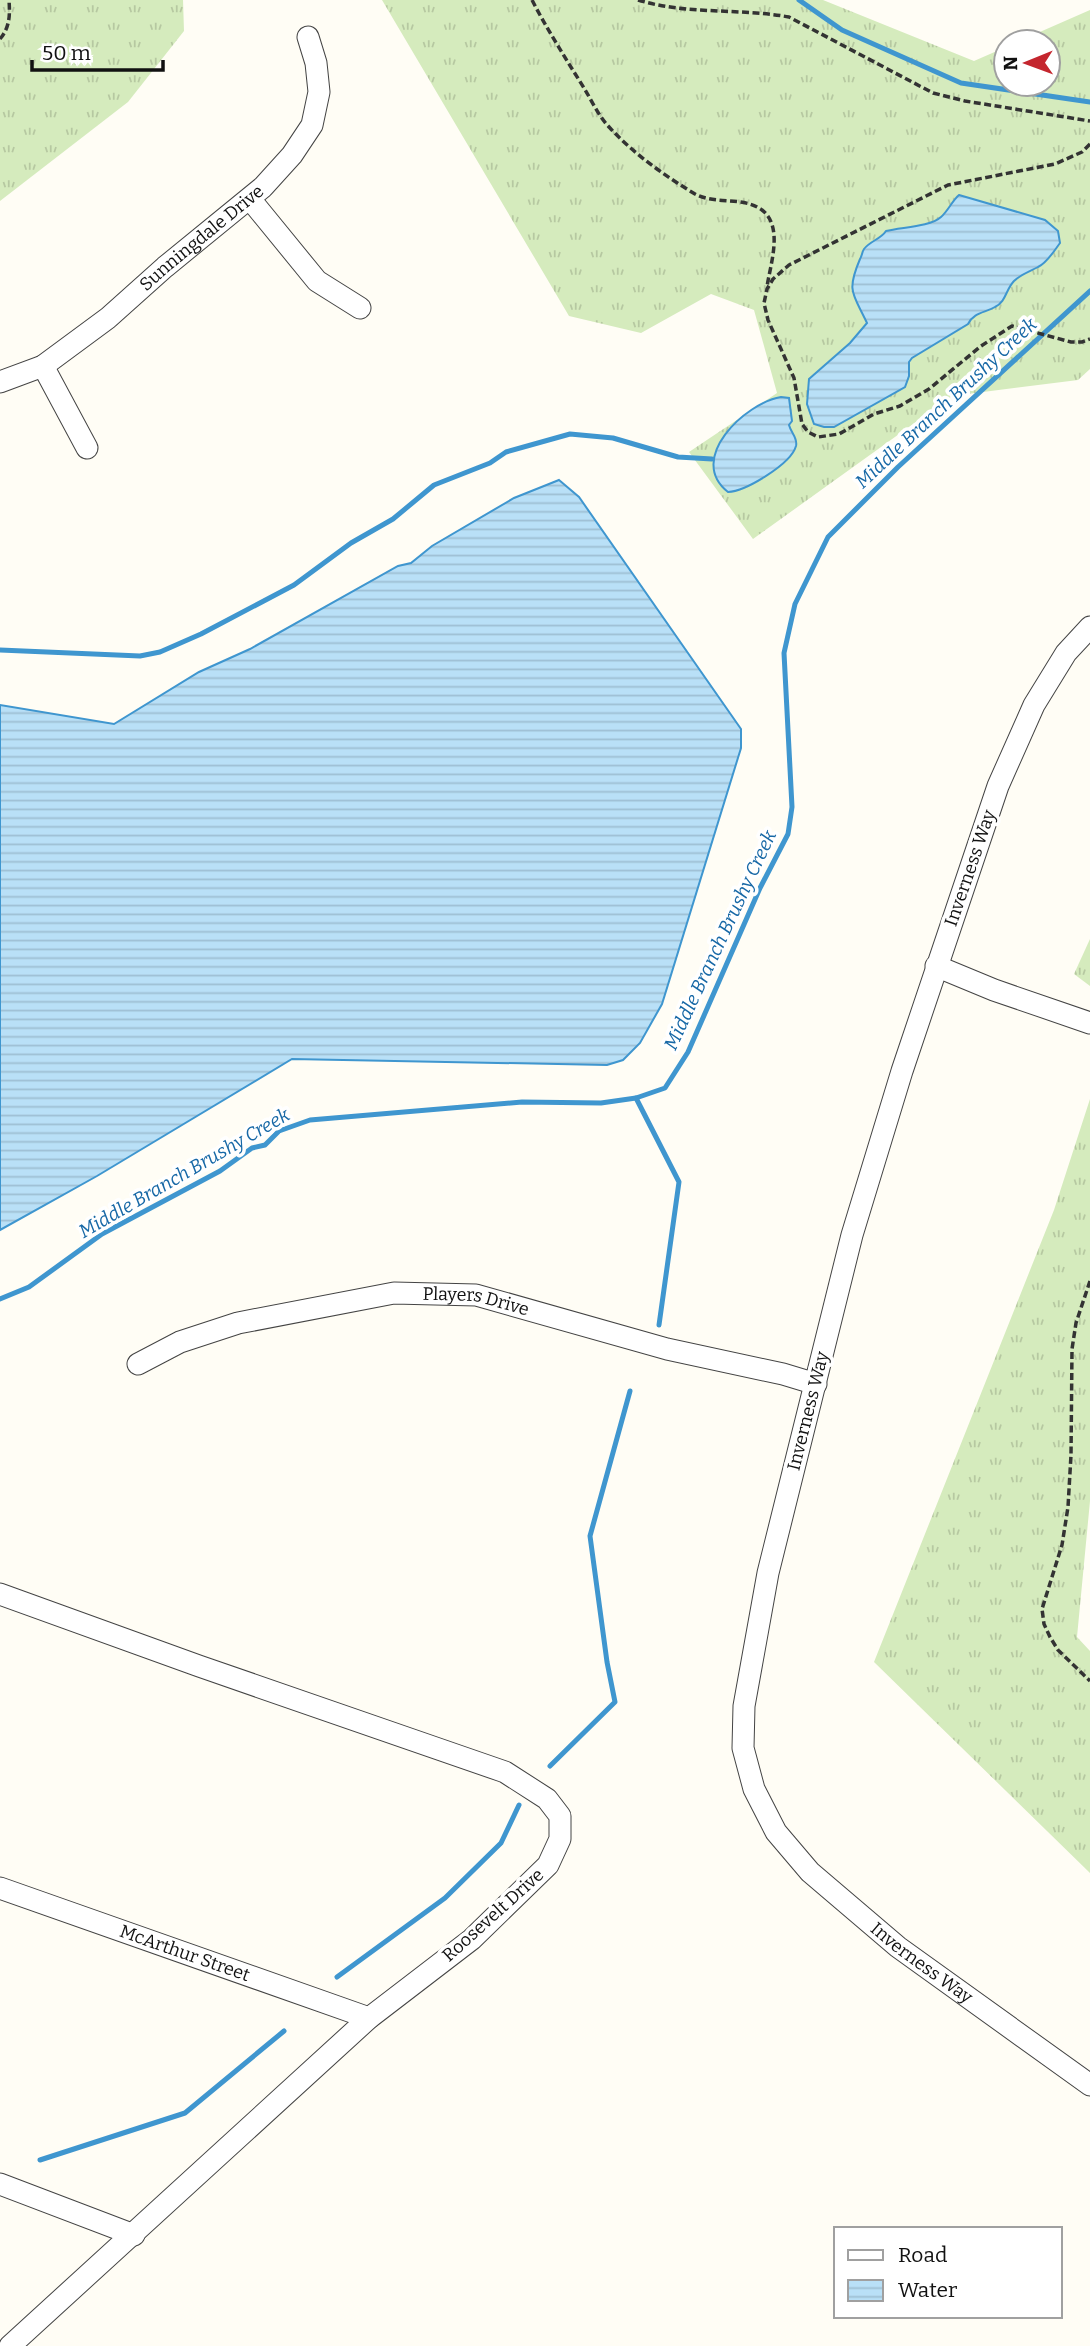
<svg xmlns="http://www.w3.org/2000/svg" width="1090" height="2346" viewBox="0 0 1090 2346" font-family="Bitter,serif">
  <style>
    .grass { fill: url(#grass-tufts) }
    .water { fill: url(#water-rules); stroke: #3f96cf; stroke-width: 2 }
    .lines { fill: none; stroke-linecap: round; stroke-linejoin: round }
    .stream { stroke: #3f96cf; stroke-width: 5 }
    .minor-casing { stroke: #444; stroke-width: 23 }
    .path { stroke: #333; stroke-width: 3.5; stroke-dasharray: 7 3.5; stroke-linecap: butt }
    .minor { stroke: #fff; stroke-width: 21 }
    .labels { text-anchor: middle; dominant-baseline: central; stroke-width: 7; stroke-linejoin: round; paint-order: stroke }
    .street-label { font-size: 18px; fill: #111; stroke: #fff }
    .water-label { font-size: 19px; font-style: italic; fill: #1768a6; stroke: #fff }
  </style>
  <defs>
    <pattern id="grass-tufts" width="24" height="20" patternUnits="userSpaceOnUse" patternTransform="scale(1.75)"><rect width="24" height="20" fill="#d5ebbd"/><path d="M3 7l-1-3M5 7V3M7 7l1-3M15 17l-1-3M17 17v-4M19 17l1-3" fill="none" stroke="#b6c8a1"/></pattern>
    <pattern id="water-rules" width="6" height="5" patternUnits="userSpaceOnUse" patternTransform="scale(1.75)"><rect width="6" height="5" fill="#b9e0f7"/><path d="M0 2.5h6" fill="none" stroke="#9ebfd3"/></pattern>
  </defs>
  <rect width="100%" height="100%" fill="#fffdf5"/>
  <g class="grass">
    <polygon points="0,0 183,0 184,31 128,102 0,201"/>
    <polygon points="382,0 823,0 974,61 1006,47 1006,84 1048,84 1048,42 1017,42 1090,10 1090,369 1078,380 952,396 753,539 689,452 777,393 754,310 711,294 641,333 569,316"/>
    <polygon points="1090,939 1090,986 1074,974"/>
    <polygon points="1090,1099 1090,1501 1077,1637 1090,1651 1090,1873 874,1662 1054,1210"/>
  </g>
  <g class="water">
    <path d="M959 195 1045 220 1058 231 1060 243C1054 251 1047 263 1038 267 1029 272 1021 274 1014 281 1006 289 1006 302 995 307 985 313 974 312 968 324L912 358 909 362V376L905 387 834 427H824L814 424 807 404 809 379 850 343 867 323C853 293 846 292 860 259 862 256 862 252 864 249 870 241 881 239 886 231 901 227 930 227 941 217 948 211 952 201 959 195Z"/>
    <path d="M781 397 789 398 792 421 789 425C791 433 798 438 796 446 791 464 746 491 728 492 686 459 745 403 781 397Z"/>
    <polygon points="559,480 579,497 741,729 741,748 662,1004 640,1043 623,1060 607,1065 292,1059 97,1176 0,1230 0,705 114,724 199,672 250,649 398,566 411,563 432,546 514,498"/>
  </g>
  <g class="lines">
    <g class="stream">
      <polyline points="799,0 842,30 961,83 1090,102"/>
      <polyline points="0,650 140,656 160,652 201,634 294,585 351,543 393,519 434,485 490,463 506,452 570,434 613,438 678,457 712,459"/>
      <polyline points="636,1098 679,1182 659,1325"/>
      <polyline points="0,1299 29,1287 102,1234 220,1171 252,1148 265,1145 279,1131 310,1120 522,1102 601,1103 636,1098 665,1088 688,1052 760,888 788,834 792,807 784,653 795,604 828,537 898,467 1090,291"/>
      <polyline points="550,1766 615,1702 607,1662 590,1536 630,1391"/>
      <polyline points="337,1977 445,1898 501,1843 519,1805"/>
      <polyline points="40,2160 185,2113 284,2031"/>
    </g>
    <g class="minor-casing">
      <g id="minor">
        <polyline points="250,199 317,281 360,308"/>
        <polyline points="43,366 87,448"/>
        <path id="s1" d="M0 382 43 366 108 318 165 267 263 187 292 155 312 125 319 92 316 63 308 37"/>
        <path id="s2" d="M1090 627 1066 653 1034 705 998 786 902 1071 852 1235 768 1573 744 1706 743 1748 754 1789 776 1832 810 1872 898 1947 1090 2085"/>
        <polyline points="936,966 994,990 1090,1023"/>
        <path id="s3" d="M138 1364 180 1342 238 1323 394 1293 476 1295 667 1349 783 1374 816 1384"/>
        <polyline points="0,1594 199,1666 505,1772 547,1799 560,1816 560,1839 548,1865 472,1939 369,2018 10,2346"/>
        <path id="s4" d="M0 1888 369 2018"/>
        <polyline points="0,2184 134,2235"/>
      </g>
    </g>
    <g class="path">
      <path d="M532 0C548 31 566 59 584 88 592 101 599 117 610 128 634 154 665 176 695 194 715 205 743 196 762 210 784 227 770 265 767 287"/>
      <path d="M638 0C687 15 739 8 789 17L933 93 965 101 1090 121"/>
      <path d="M0 39C10 27 10 15 9 0"/>
      <polyline points="1090,144 1082,152 1055,164 948,185 789,265 773,279 767,289 764,303 768,320 794,378 802,424 808,432 818,437 839,434 874,414 900,406 929,389 981,346 1012,326 1071,342 1082,342 1090,339"/>
      <polyline points="1090,1281 1076,1323 1072,1349 1071,1455 1068,1507 1062,1545 1042,1609 1044,1624 1050,1637 1058,1650 1090,1681"/>
    </g>
    <use href="#minor" class="minor"/>
  </g>
  <g class="labels">
    <g class="street-label">
      <text stroke="none"><textPath href="#s1" startOffset="250">Sunningdale Drive</textPath></text>
      <text transform="translate(970 868) rotate(-71)">Inverness Way</text>
      <text stroke="none"><textPath href="#s3" startOffset="350">Players Drive</textPath></text>
      <text transform="translate(808 1411) rotate(-76)">Inverness Way</text>
      <text transform="translate(493 1915) rotate(-42)">Roosevelt Drive</text>
      <text stroke="none"><textPath href="#s4" startOffset="196">McArthur Street</textPath></text>
      <text stroke="none"><textPath href="#s2" startOffset="1470">Inverness Way</textPath></text>
    </g>
    <g class="water-label">
      <text transform="translate(946 403) rotate(-43)">Middle Branch Brushy Creek</text>
      <text transform="translate(720 940) rotate(-65)">Middle Branch Brushy Creek</text>
      <text transform="translate(184 1173) rotate(-30)">Middle Branch Brushy Creek</text>
    </g>
  </g>
  <rect x="834" y="2227" width="228" height="91" fill="#ffffff" stroke="#a0a0a0" stroke-width="2"/>
  <rect x="848" y="2250" width="35" height="10" fill="#ffffff" stroke="#a0a0a0" stroke-width="2"/>
  <text x="898" y="2262" font-size="21" fill="#111111">Road</text>
  <rect x="848" y="2280" width="35" height="21" fill="url(#water-rules)" stroke="#a0a0a0" stroke-width="2"/>
  <text x="898" y="2297" font-size="21" fill="#111111">Water</text>
  <g transform="translate(1027 63) rotate(269)"><circle r="33" fill="#ffffff" stroke="#a0a0a0" stroke-width="2"/>
  <path d="M0-5L12 26L0 18L-12 26Z" fill="#c4262e"/>
  <text y="-10" font-size="19" font-weight="bold" text-anchor="middle" fill="#111111">N</text>
  </g>
  <path d="M32 60v10h131v-10" fill="none" stroke="#111111" stroke-width="3.5"/>
  <text x="42" y="60" font-size="21" fill="#111111" stroke="#ffffff" stroke-width="5" paint-order="stroke">50 m</text>
</svg>
